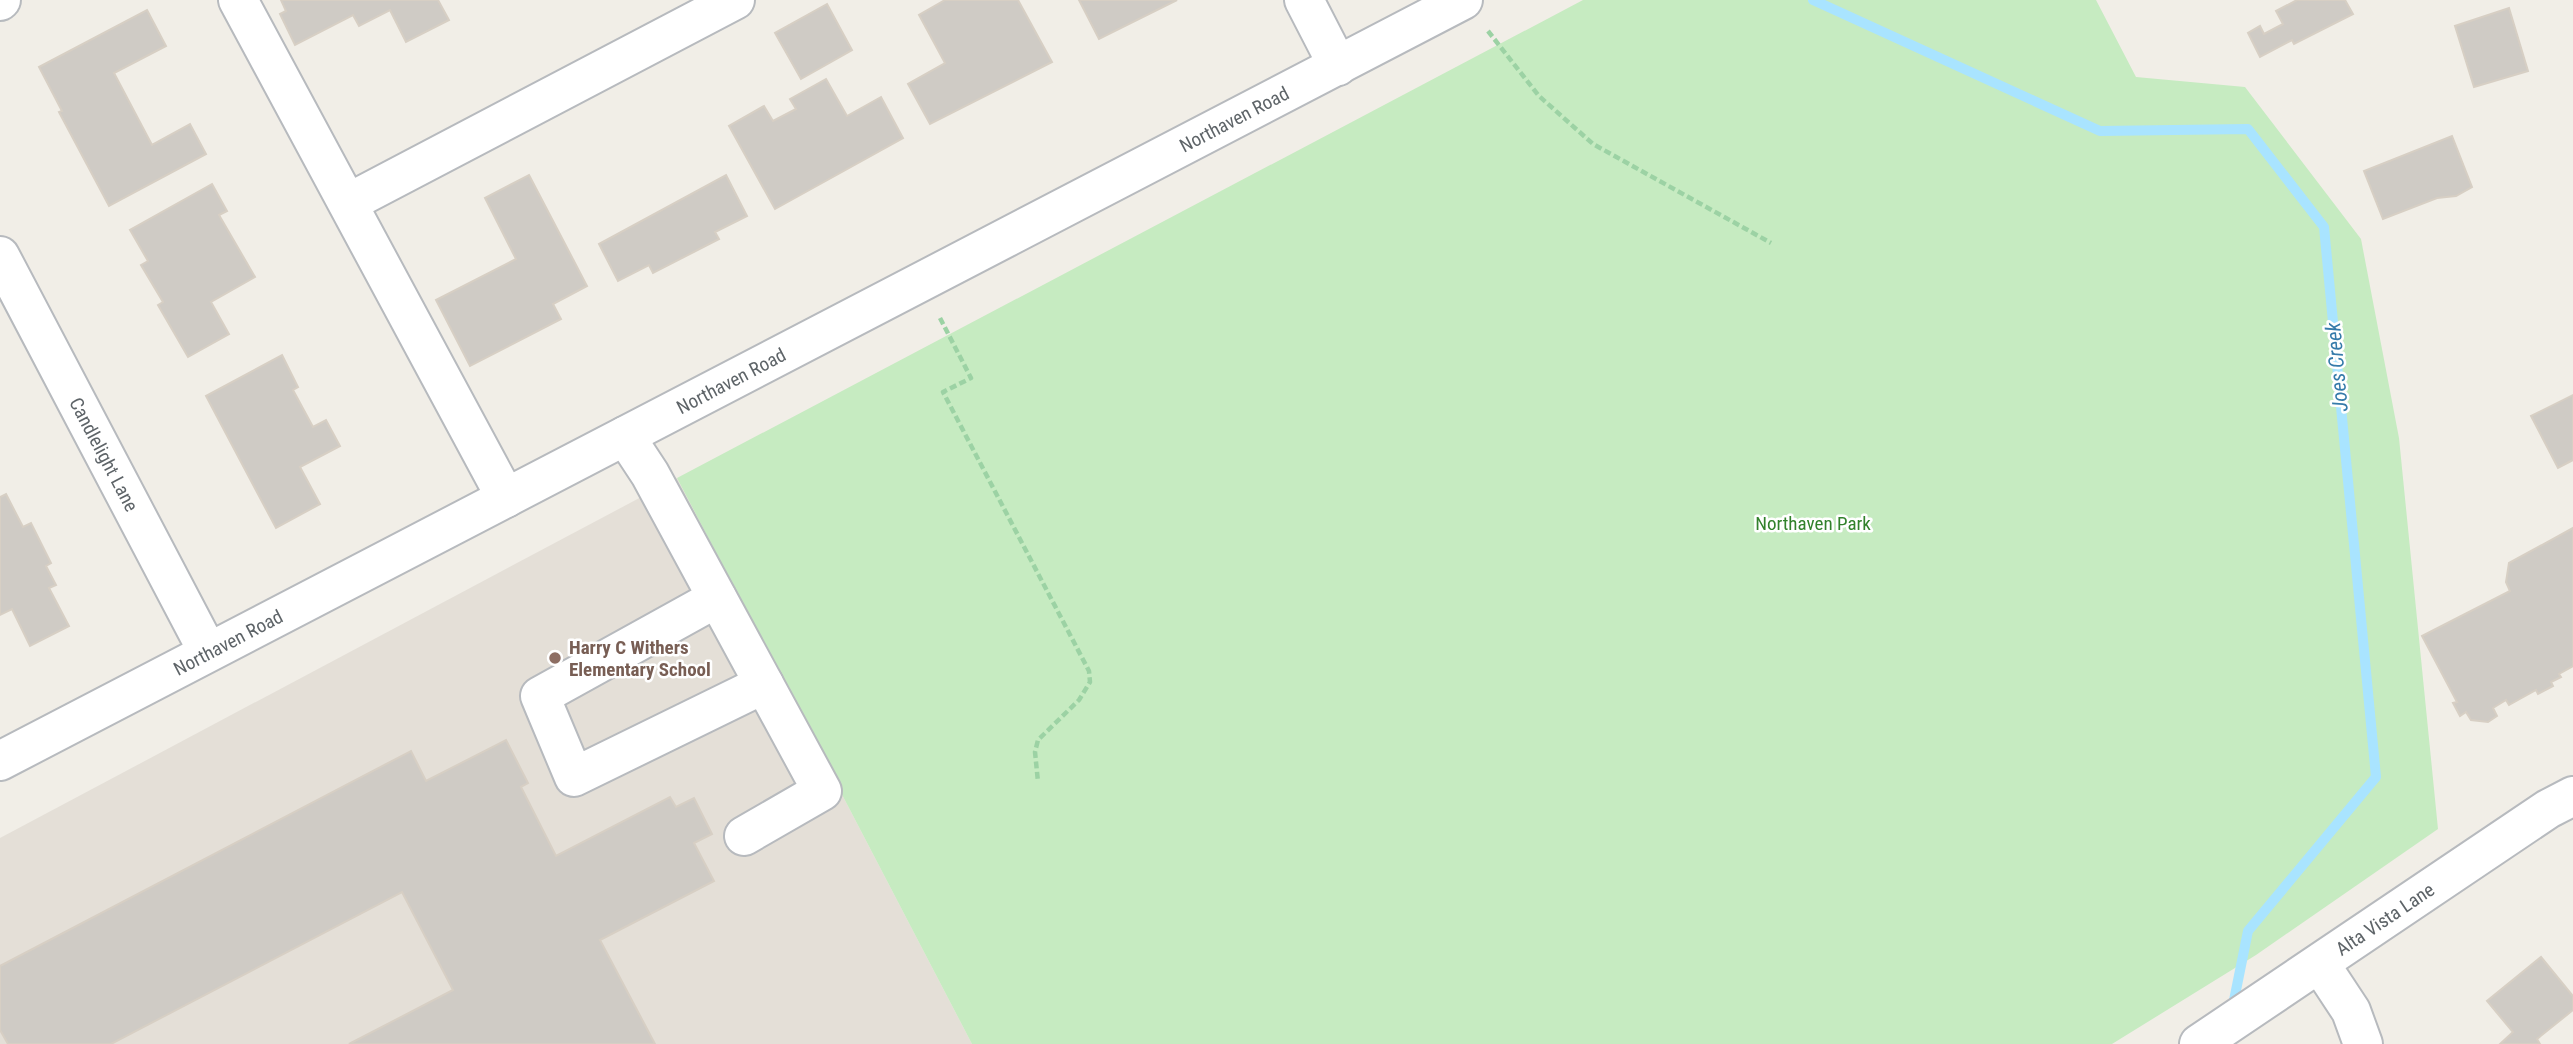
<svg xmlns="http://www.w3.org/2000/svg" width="2573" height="1044" viewBox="0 0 2573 1044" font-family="'Roboto Condensed',sans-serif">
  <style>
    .education { fill: #e4dfd7 }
    .green { fill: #c6ebc1 }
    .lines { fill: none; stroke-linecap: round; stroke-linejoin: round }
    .stream { stroke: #a9e4ff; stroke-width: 10 }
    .building { fill: #cfcbc5; stroke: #d7cfc4; stroke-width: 2 }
    .minor-casing { stroke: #b7babe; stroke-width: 42 }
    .path { stroke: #9cd2a4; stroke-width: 4.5; stroke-dasharray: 7 3.5; stroke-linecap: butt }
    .minor { stroke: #fff; stroke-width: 38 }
    .education-dot { fill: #8d6e63; stroke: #fff; stroke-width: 2.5 }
    .labels { text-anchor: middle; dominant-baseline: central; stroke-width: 5; stroke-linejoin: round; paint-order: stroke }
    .street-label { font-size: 19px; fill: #5e6468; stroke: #fff }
    .park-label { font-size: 19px; fill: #31812b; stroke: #fff }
    .education-label { font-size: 19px; font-weight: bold; fill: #785e54; stroke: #fff; text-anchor: start }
    .water-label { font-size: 21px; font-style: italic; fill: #357baa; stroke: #fff }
  </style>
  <rect width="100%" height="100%" fill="#f1eee7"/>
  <polygon class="education" points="677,478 972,1044 0,1044 0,838"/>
  <polygon class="green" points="1583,0 2096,0 2136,77 2245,87 2361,239 2399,438 2438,829 2256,955 2112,1044 972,1044 677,478"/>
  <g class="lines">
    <polyline class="stream" points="1813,0 2100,131 2248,129 2324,227 2376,777 2248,931 2232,1010"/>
  </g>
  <g class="building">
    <polygon points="281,0 438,0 449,20 406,42 390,10 359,26 353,15 295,45 280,14 286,11"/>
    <polygon points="945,0 1018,0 1052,62 930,124 908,84 945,63 919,15"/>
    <polygon points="1079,0 1177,0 1099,39"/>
    <polygon points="2297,0 2345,0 2353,14 2294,44 2292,40 2260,57 2248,33 2260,26 2264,34 2283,24 2276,11"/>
    <polygon points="827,4 852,50 801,79 775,33"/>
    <polygon points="2509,8 2528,71 2474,87 2455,26"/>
    <polygon points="147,10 166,46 114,73 152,145 190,124 206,154 109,206 59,112 62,111 39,67"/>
    <polygon points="826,79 847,116 881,97 903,138 775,209 729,126 764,106 773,121 796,109 790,99"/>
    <polygon points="2452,136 2472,187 2456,196 2437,198 2383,219 2364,171"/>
    <polygon points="529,175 587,286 553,304 561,319 470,366 436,300 516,259 485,198"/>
    <polygon points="726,175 747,216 715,232 719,239 653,273 649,265 618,281 599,244"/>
    <polygon points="212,184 227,211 219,215 255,277 211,302 229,334 188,357 158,305 163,302 141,265 148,261 130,230"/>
    <polygon points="282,355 298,387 293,390 313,427 326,420 340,446 300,467 320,504 276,528 206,396"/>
    <polygon points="2573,395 2573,460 2558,468 2531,416"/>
    <polygon points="6,494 23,527 31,523 51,563 46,566 56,585 49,588 69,626 30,646 12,609 0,615 0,497"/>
    <polygon points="2573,528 2573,666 2559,674 2561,677 2551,682 2553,686 2538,694 2536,690 2509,705 2506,700 2493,708 2497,716 2488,722 2471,720 2466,712 2460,716 2453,703 2457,702 2422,636 2510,591 2506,582 2509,563"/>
    <polygon points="506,740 528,783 521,787 556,856 670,797 676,807 694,798 712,834 694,843 714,881 600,940 655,1044 349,1044 453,990 402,892 111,1044 8,1044 0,1030 0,966 411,751 426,781"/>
    <polygon points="2541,957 2573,996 2573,1010 2537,1039 2540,1044 2500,1044 2513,1032 2487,1001"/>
  </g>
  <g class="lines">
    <g class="minor-casing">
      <g id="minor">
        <polyline points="238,0 506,498"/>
        <polyline points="1304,0 1338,66"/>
        <polyline points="0,1 1,0"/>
        <polyline points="348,203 735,0"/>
        <path id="s1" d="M0 256 208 652"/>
        <polyline points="625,436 650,474 822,791 744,836"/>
        <polyline points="717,598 540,696 574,777 764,684"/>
        <path id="s2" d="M0 761 1463 0"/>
        <polyline points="2320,964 2351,1011 2363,1044"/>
        <path id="s3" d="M2199 1044 2548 809 2573 796"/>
      </g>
    </g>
    <g class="path">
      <polyline points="1488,31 1539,96 1593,144 1771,243"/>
      <polyline points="940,318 971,378 943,392 1089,671 1090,682 1079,700 1038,740 1035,752 1038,782"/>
    </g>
    <use href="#minor" class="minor"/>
  </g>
  <circle class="education-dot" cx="555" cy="658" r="7"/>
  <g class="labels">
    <g class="street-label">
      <text stroke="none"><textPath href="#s2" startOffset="1391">Northaven Road</textPath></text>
      <text stroke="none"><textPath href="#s2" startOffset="824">Northaven Road</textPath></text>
      <text stroke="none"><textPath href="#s1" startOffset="224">Candlelight Lane</textPath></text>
      <text stroke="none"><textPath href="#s2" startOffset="257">Northaven Road</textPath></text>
      <text stroke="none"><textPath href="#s3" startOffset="224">Alta Vista Lane</textPath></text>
    </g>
    <g class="park-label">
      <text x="1813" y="523">Northaven Park</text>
    </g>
    <g class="education-label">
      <text x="569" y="647">Harry C Withers<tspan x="569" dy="22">Elementary School</tspan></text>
    </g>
    <g class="water-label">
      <text transform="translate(2337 367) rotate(-95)">Joes Creek</text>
    </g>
  </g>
</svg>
